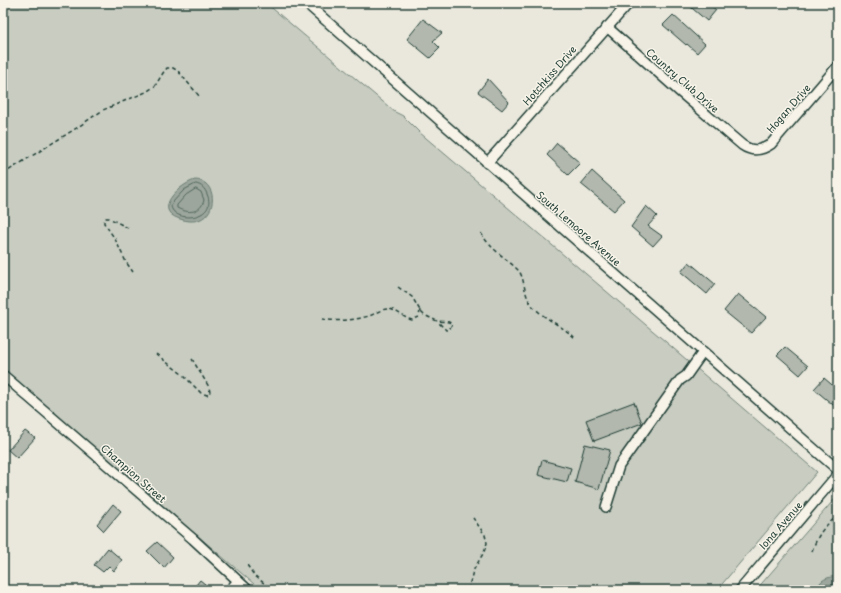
<svg xmlns="http://www.w3.org/2000/svg" width="841" height="593" viewBox="0 0 841 593" font-family="'Playpen Sans',sans-serif">
  <style>
    .green { fill: #c8ccc1; stroke: #74847a }
    .water { fill: #9ca69c; stroke: #6a7c72 }
    .lines { fill: none; stroke-linecap: round; stroke-linejoin: round }
    .shore { stroke: #51675e; stroke-width: 1 }
    .building { fill: #b2b8ae; stroke: #1f3d34 }
    .minor-casing { stroke: #1f3d34; stroke-width: 12 }
    .path { stroke: #1f3d34; stroke-width: 1.5; stroke-dasharray: 4 3; stroke-linecap: butt }
    .minor { stroke: #f7f3e8; stroke-width: 9 }
    .labels { text-anchor: middle; dominant-baseline: central; stroke-width: 3; stroke-linejoin: round; paint-order: stroke }
    .street-label { font-size: 10px; fill: #1f3d34; stroke: #f7f3e8 }
  </style>
  <rect width="100%" height="100%" fill="#eae8dd"/>
  <filter id="ink" filterUnits="userSpaceOnUse"><feTurbulence type="fractalNoise" baseFrequency=".025" numOctaves="2"/><feDisplacementMap in="SourceGraphic" scale="8" xChannelSelector="R" yChannelSelector="G"/><feConvolveMatrix kernelMatrix="1 2 1 2 8 2 1 2 1" color-interpolation-filters="sRGB"/></filter>
  <g filter="url(#ink)">
    <g class="green">
      <polygon points="6,3 266,3 395,112 403,116 419,132 666,342 817,472 717,590 261,590 3,369 3,7"/>
      <polygon points="838,496 838,590 756,590 832,502"/>
    </g>
    <g class="water">
      <path d="M195 180C222 180 218 232 180 219 151 210 180 184 195 180Z"/>
      <path d="M838 576V590H817C819 579 828 577 838 576Z"/>
    </g>
    <g class="lines">
      <g class="shore">
        <path d="M196 184C202 185 205 189 207 194 219 221 170 224 171 204L184 190Z"/>
        <path d="M196 189 201 192 204 200C201 213 188 214 177 208V205L186 195Z"/>
      </g>
    </g>
    <g class="building">
      <polygon points="686,3 708,3 716,10 707,21"/>
      <polygon points="673,15 705,44 697,53 687,44 686,45 663,25"/>
      <polygon points="423,19 442,33 433,41 440,48 430,58 407,39"/>
      <polygon points="488,79 509,102 502,110 478,92"/>
      <polygon points="557,143 580,163 568,175 547,155"/>
      <polygon points="592,171 624,200 614,211 581,184"/>
      <polygon points="646,206 657,216 648,226 662,236 653,246 631,227"/>
      <polygon points="689,262 715,284 707,294 681,272"/>
      <polygon points="738,294 766,317 751,333 724,311"/>
      <polygon points="785,347 808,366 800,375 777,355"/>
      <polygon points="824,378 838,390 838,409 814,389"/>
      <polygon points="634,402 642,423 594,441 586,420"/>
      <polygon points="25,431 35,438 17,458 8,450"/>
      <polygon points="585,444 610,450 599,489 575,482"/>
      <polygon points="542,460 571,468 567,482 538,475"/>
      <polygon points="113,504 121,511 104,531 97,524"/>
      <polygon points="157,542 173,557 164,568 147,551"/>
      <polygon points="108,548 122,560 114,571 109,566 103,572 94,565"/>
      <polygon points="200,580 211,589 210,590 192,590"/>
    </g>
    <g class="lines">
      <g class="minor-casing">
        <g id="minor">
          <polyline points="306,3 838,470"/>
          <path d="M607 27 680 92 742 145C752 152 761 151 771 144L838 66"/>
          <polyline points="487,163 629,3"/>
          <polyline points="3,375 193,539 248,590"/>
          <polyline points="606,507 619,466 680,380 686,376 703,352"/>
          <polyline points="230,590 238,581"/>
          <polyline points="740,590 838,474"/>
        </g>
      </g>
      <g class="path">
        <polyline points="3,174 75,129 103,110 146,92 155,86 163,73 167,68 173,68 178,71 200,97"/>
        <polyline points="128,228 109,218 106,218 104,220 104,223 115,239 126,262 133,272"/>
        <path d="M481 233C490 249 505 257 518 270 525 277 523 293 531 304 543 319 562 325 575 338"/>
        <polyline points="398,287 412,297 421,312 424,315 437,321 449,322 452,324 449,330 446,330 437,321"/>
        <path d="M322 319C338 322 354 320 369 316 375 314 381 309 387 309 397 309 403 318 412 320L419 317 420 310"/>
        <polyline points="156,354 182,374 201,393 207,395 210,393 209,387 192,359"/>
        <path d="M812 551C817 537 824 524 838 517"/>
        <polyline points="247,565 254,575 272,590"/>
        <polyline points="468,590 473,571 484,552 487,543 485,535 473,518"/>
      </g>
      <use href="#minor" class="minor"/>
    </g>
  </g>
  <g class="labels">
    <g class="street-label">
      <text transform="translate(549 75) rotate(-49)">Hotchkiss Drive</text>
      <text transform="translate(683 80) rotate(41)">Country Club Drive</text>
      <text transform="translate(788 108) rotate(-49)">Hogan Drive</text>
      <text transform="translate(579 228) rotate(41)">South Lemoore Avenue</text>
      <text transform="translate(134 473) rotate(41)">Champion Street</text>
      <text transform="translate(780 525) rotate(-49)">Iona Avenue</text>
    </g>
  </g>
  <rect width="841" height="593" fill="none" stroke="#f7f3e8" stroke-width="16"/>
  <rect x="8" y="8" width="825" height="577" fill="none" stroke="#1f3d34" stroke-width="1.5" filter="url(#ink)"/>
</svg>
